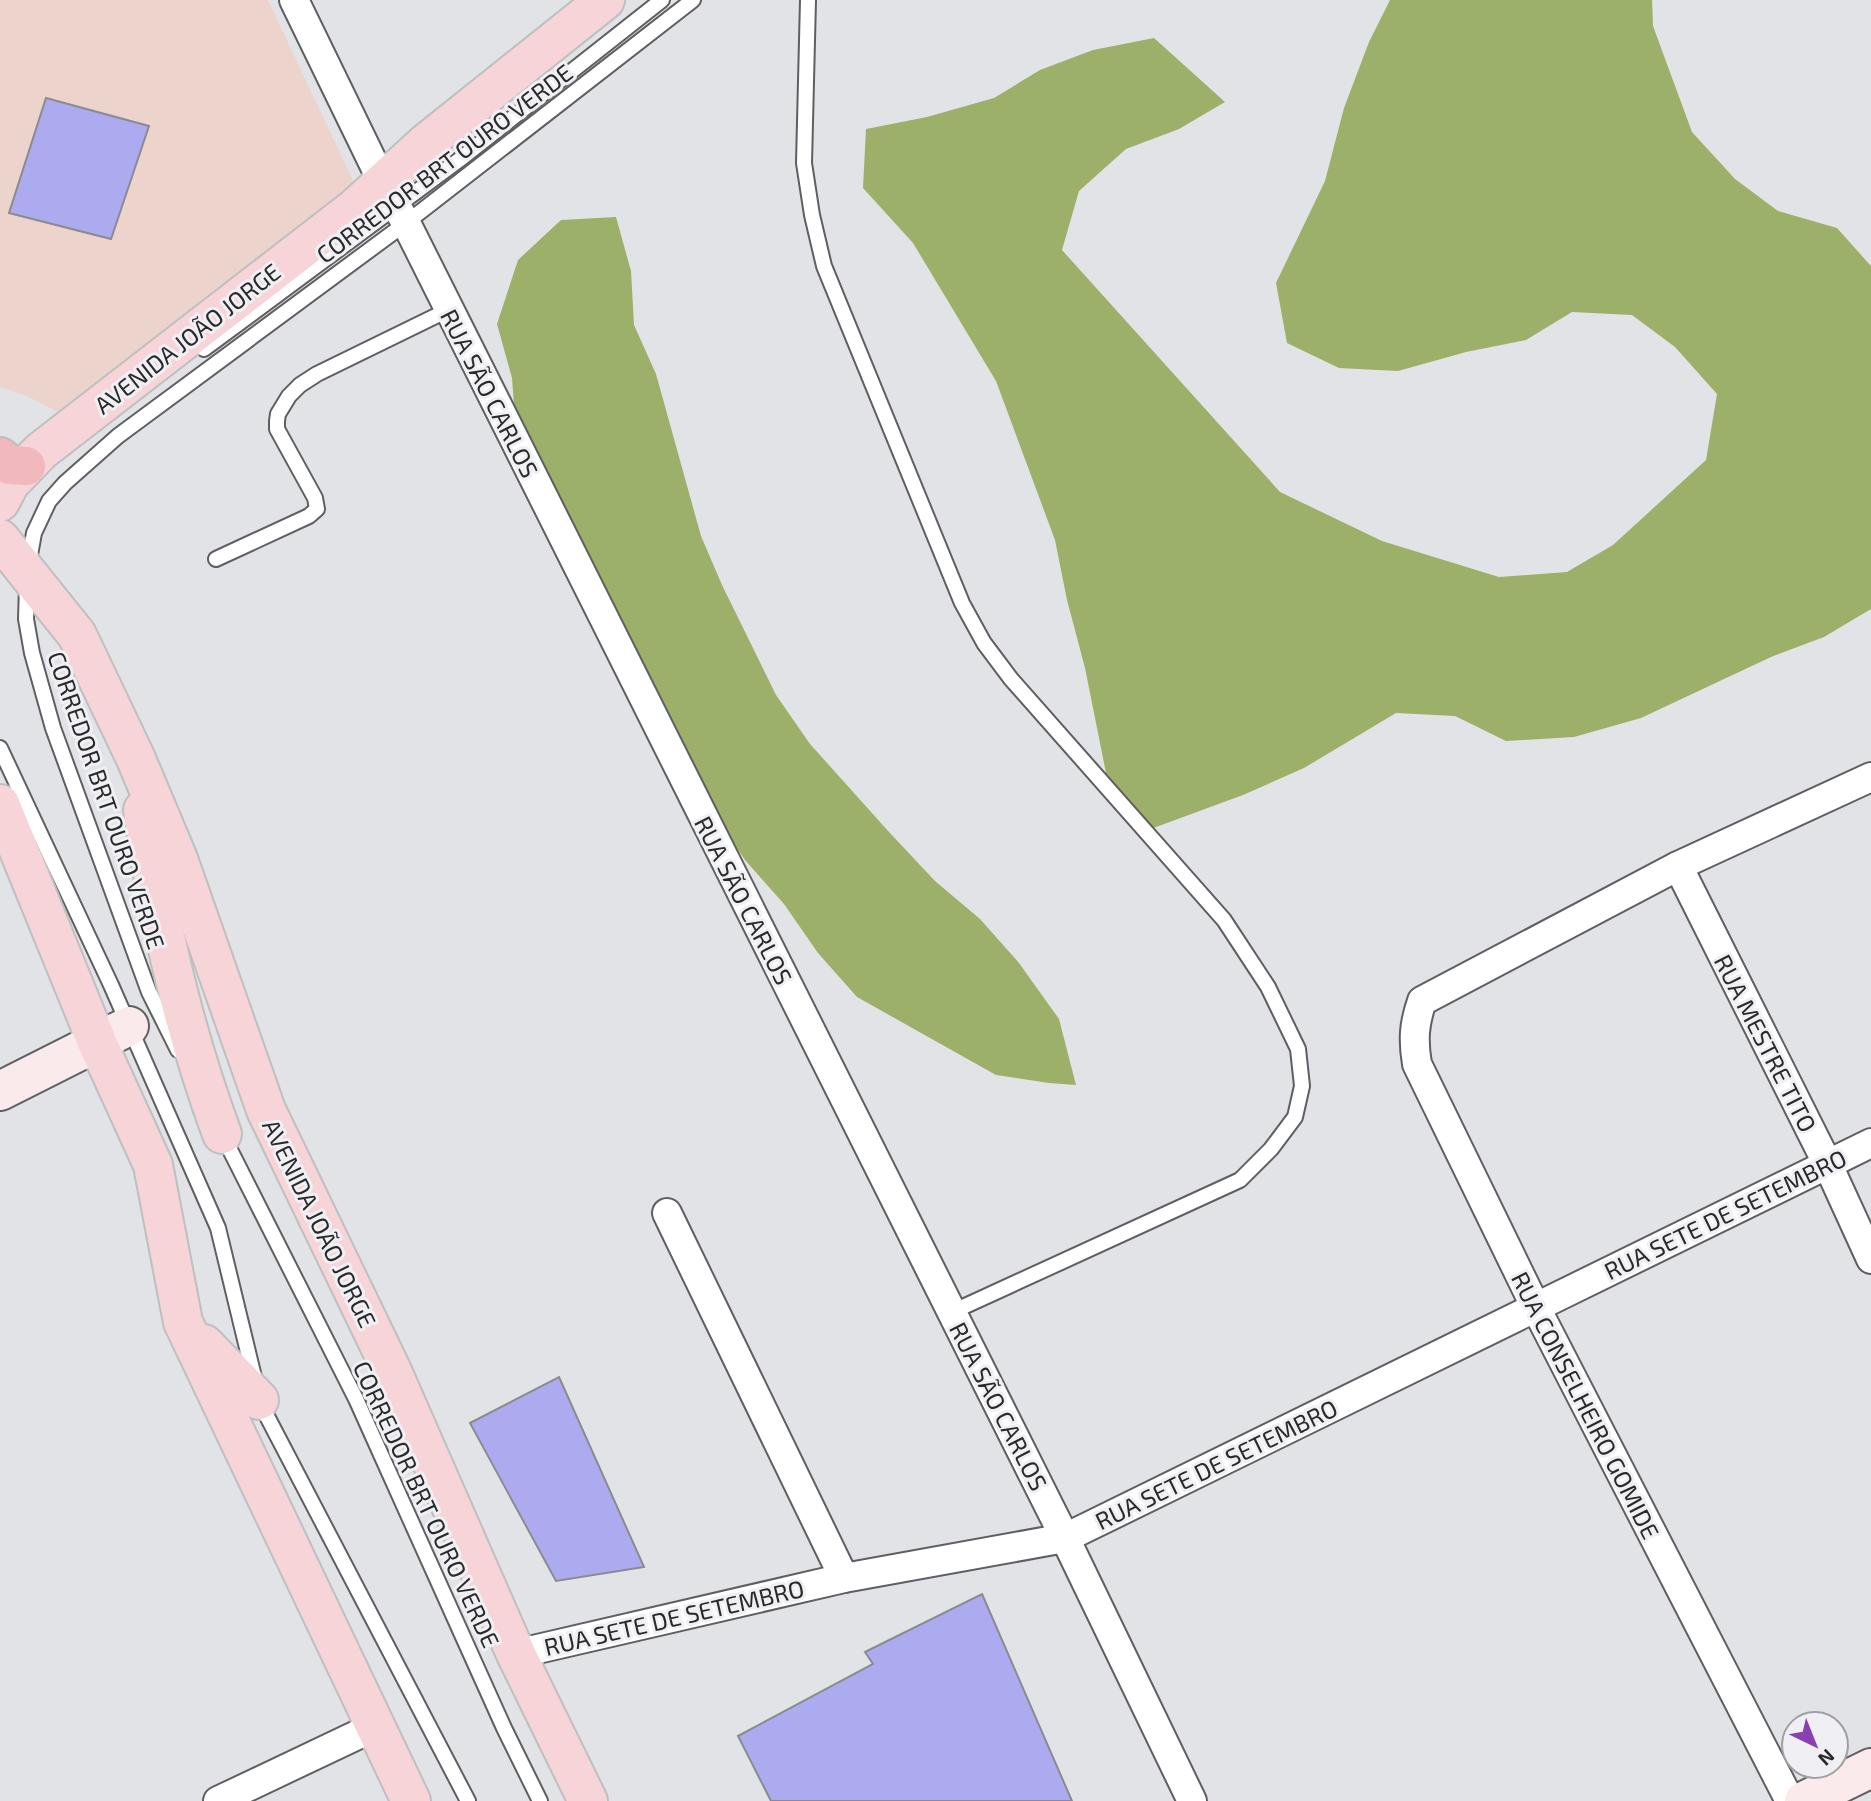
<svg xmlns="http://www.w3.org/2000/svg" width="1871" height="1801" viewBox="0 0 1871 1801" font-family="'Exo 2',sans-serif">
  <style>
    .commercial { fill: #ecd3cb }
    .forest { fill: #9cb069 }
    .building { fill: #acabf0; stroke: #8b8b8f; stroke-width: 2 }
    .lines { fill: none; stroke-linecap: round; stroke-linejoin: round }
    .lane-casing { stroke: #5f5f62; stroke-width: 18 }
    .street-casing { stroke: #5f5f62; stroke-width: 32 }
    .secondary-casing { stroke: #5f5f62; stroke-width: 42 }
    .primary-casing { stroke: #bebfbf; stroke-width: 42 }
    .highway-casing { stroke: #bebfbf; stroke-width: 42 }
    .lane { stroke: #fff; stroke-width: 14 }
    .street { stroke: #fff; stroke-width: 28 }
    .secondary { stroke: #fbeaec; stroke-width: 38 }
    .primary { stroke: #f7d4d8; stroke-width: 38 }
    .highway { stroke: #f1b8be; stroke-width: 38 }
    .labels { text-anchor: middle; dominant-baseline: central; stroke-width: 6; stroke-linejoin: round; paint-order: stroke }
    .street-label { font-size: 24px; fill: #28292a; stroke: #f0f0f4 }
  </style>
  <rect width="100%" height="100%" fill="#e2e3e6"/>
  <polygon class="commercial" points="0,0 268,0 358,191 60,413 27,396 0,387"/>
  <g class="forest">
    <polygon points="1390,0 1652,0 1653,26 1692,132 1735,179 1778,211 1837,228 1871,266 1871,609 1824,637 1771,657 1641,718 1574,737 1506,741 1455,716 1396,713 1304,768 1243,795 1137,834 1109,788 1085,668 1067,600 1055,540 996,381 913,243 863,188 866,129 927,117 994,98 1040,70 1093,50 1154,38 1225,102 1179,129 1126,149 1079,191 1062,250 1280,492 1382,541 1499,577 1567,572 1613,545 1706,460 1717,394 1675,347 1632,315 1572,312 1526,340 1466,352 1398,371 1339,368 1287,343 1276,283 1325,181 1344,108 1369,42"/>
    <polygon points="616,217 631,271 634,325 656,374 701,536 722,585 776,695 810,744 889,832 935,881 980,919 1019,963 1059,1019 1076,1085 1049,1083 996,1075 857,997 818,953 784,904 745,860 673,755 516,432 512,378 497,324 518,260 561,220"/>
  </g>
  <g class="building">
    <polygon points="46,98 149,126 111,239 9,213"/>
    <polygon points="559,1377 644,1567 556,1581 470,1423"/>
    <polygon points="982,1594 1072,1801 771,1801 738,1736 873,1664 865,1652"/>
  </g>
  <g class="lines">
    <g class="lane-casing">
      <g id="lane">
        <polyline points="808,0 804,163 812,215 824,266 962,603 984,643 1011,679 1224,920 1268,987 1298,1049 1302,1086 1295,1117 1271,1149 1240,1180 952,1312"/>
        <polyline points="204,349 459,160 662,0"/>
        <polyline points="216,559 309,516 317,509 315,498 277,429 277,421 278,414 289,396 300,385 317,374 448,310"/>
        <polyline points="28,566 34,533 49,501 65,483 118,436 406,223 693,0"/>
        <polyline points="27,586 26,619 32,653 53,728 149,992 178,1050"/>
        <polyline points="0,748 111,985 218,1228 255,1381"/>
        <polyline points="223,1136 356,1399 504,1728 540,1801"/>
        <polyline points="259,1401 468,1801"/>
      </g>
    </g>
    <g class="street-casing">
      <g id="street">
        <polyline points="294,0 383,183 406,223 1065,1538 1192,1801"/>
        <polyline points="1678,866 1828,1165 1871,1259"/>
        <polyline points="667,1213 844,1578"/>
        <polyline points="516,1654 844,1578 1065,1538 1871,1143"/>
        <polyline points="218,1801 376,1726"/>
        <path d="M1790 1801 1535 1306 1417 1064C1413 1040 1414 1024 1422 1001L1678 866 1871 777"/>
      </g>
    </g>
    <g class="secondary-casing">
      <g id="secondary">
        <polyline points="0,1091 129,1026"/>
        <polyline points="1804,1801 1871,1768"/>
      </g>
    </g>
    <g class="primary-casing">
      <g id="primary">
        <polyline points="0,502 10,483 41,451 355,208 426,143 605,0"/>
        <polyline points="0,539 77,635 136,759 178,859 266,1110 391,1369 516,1654 588,1801"/>
        <polyline points="0,804 97,1042 153,1165 183,1322 411,1801"/>
        <path d="M143 810C158 920 184 1031 222 1134"/>
        <polyline points="204,1344 259,1400"/>
      </g>
    </g>
    <g class="highway-casing">
      <polyline id="highway" points="0,457 10,465 26,466"/>
    </g>
    <use href="#lane" class="lane"/>
    <use href="#street" class="street"/>
    <use href="#secondary" class="secondary"/>
    <use href="#primary" class="primary"/>
    <use href="#highway" class="highway"/>
  </g>
  <g class="labels">
    <g class="street-label">
      <text transform="translate(444 163) rotate(-37)">CORREDOR BRT OURO VERDE</text>
      <text transform="translate(187 338) rotate(-38)">AVENIDA JOÃO JORGE</text>
      <text transform="translate(490 393) rotate(63)">RUA SÃO CARLOS</text>
      <text transform="translate(107 800) rotate(71)">CORREDOR BRT OURO VERDE</text>
      <text transform="translate(744 900) rotate(63)">RUA SÃO CARLOS</text>
      <text transform="translate(1766 1043) rotate(63)">RUA MESTRE TITO</text>
      <text transform="translate(1725 1214) rotate(-26)">RUA SETE DE SETEMBRO</text>
      <text transform="translate(320 1223) rotate(64)">AVENIDA JOÃO JORGE</text>
      <text transform="translate(1586 1405) rotate(63)">RUA CONSELHEIRO GOMIDE</text>
      <text transform="translate(999 1406) rotate(63)">RUA SÃO CARLOS</text>
      <text transform="translate(1216 1464) rotate(-26)">RUA SETE DE SETEMBRO</text>
      <text transform="translate(427 1504) rotate(65)">CORREDOR BRT OURO VERDE</text>
      <text transform="translate(674 1617) rotate(-13)">RUA SETE DE SETEMBRO</text>
    </g>
  </g>
  <g transform="translate(1815 1745) rotate(137)"><circle r="33" fill="#f0f0f4" stroke="#a0a0a3" stroke-width="2"/>
  <path d="M0-5L12 26L0 18L-12 26Z" fill="#8840b2"/>
  <text y="-10" font-size="19" font-weight="bold" text-anchor="middle" fill="#28292a">N</text>
  </g>
</svg>
